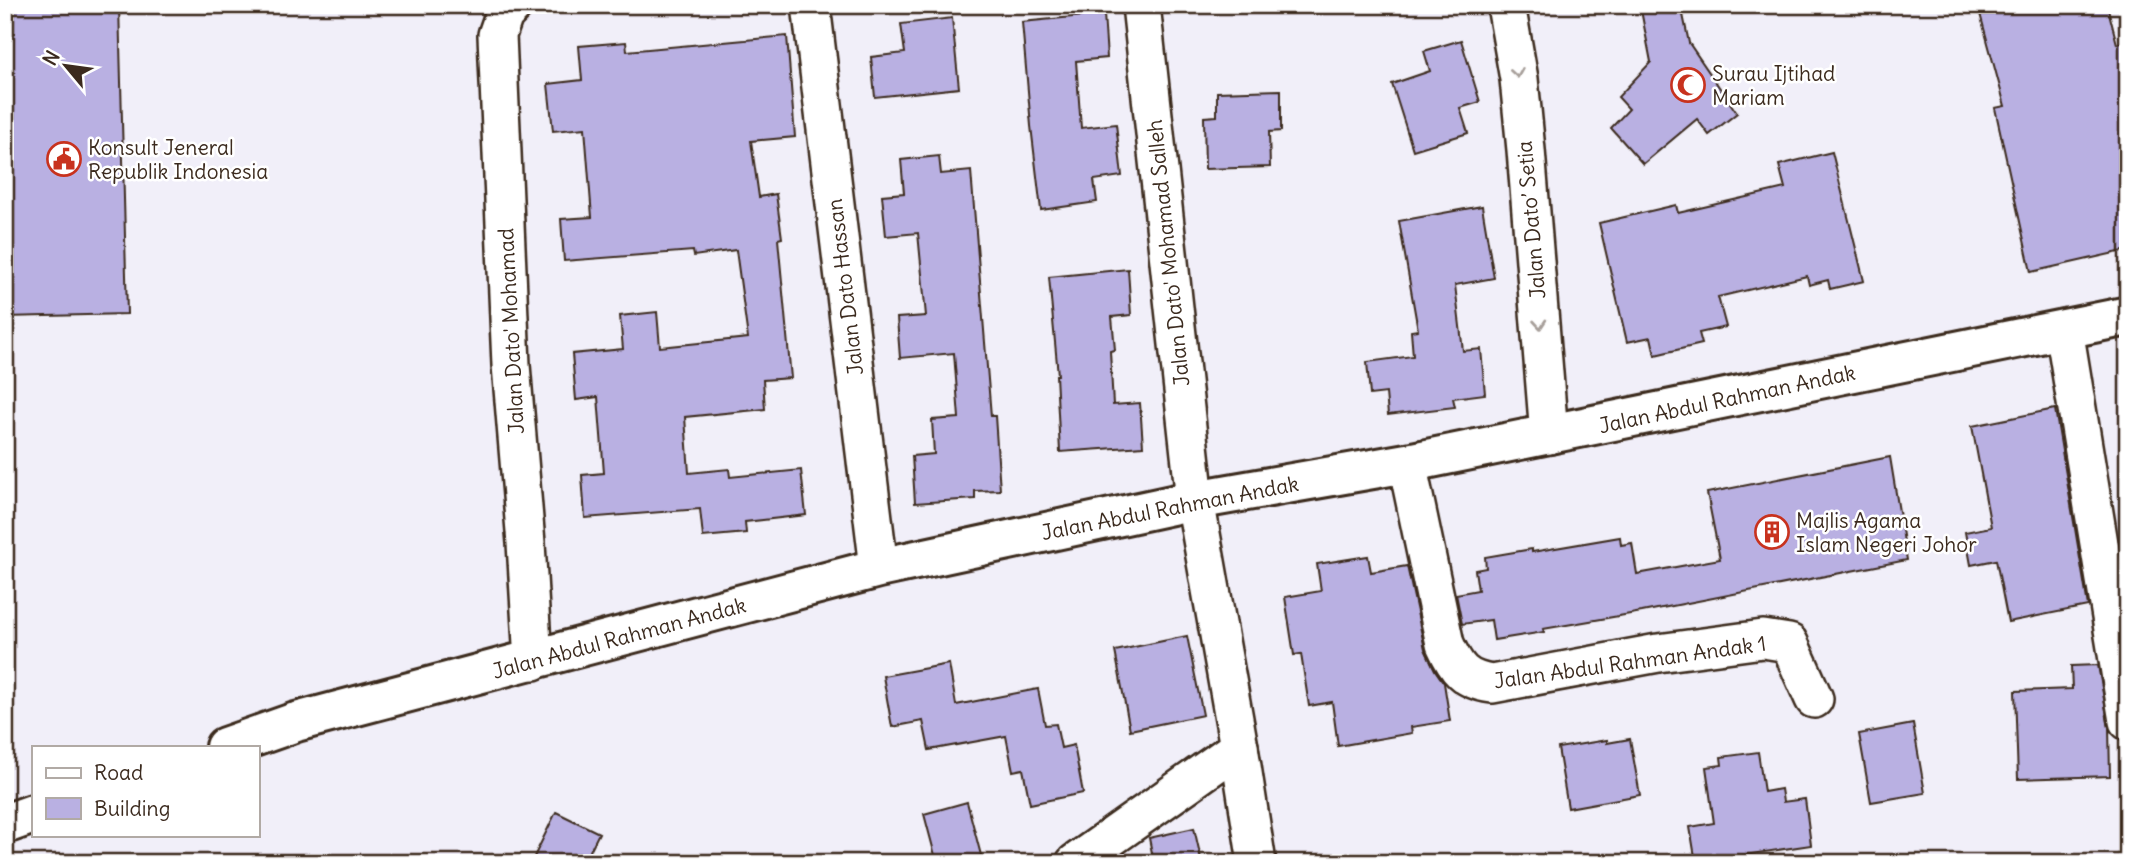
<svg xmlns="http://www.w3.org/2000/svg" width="2133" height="868" viewBox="0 0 2133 868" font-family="Delius,sans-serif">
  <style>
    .building { fill: #b9b0e2; stroke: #3b2a1e; stroke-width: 2 }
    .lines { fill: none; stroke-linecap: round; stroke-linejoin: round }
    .street-casing { stroke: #3b2a1e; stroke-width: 42 }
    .secondary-casing { stroke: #3b2a1e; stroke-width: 44 }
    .street { stroke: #fff; stroke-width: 37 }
    .secondary { stroke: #fff; stroke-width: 38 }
    .oneway { stroke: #a79f9a }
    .labels { text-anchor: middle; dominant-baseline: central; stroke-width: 5; stroke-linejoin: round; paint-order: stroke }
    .poi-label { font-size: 21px; fill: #3b2a1e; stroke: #fff; text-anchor: start }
    .street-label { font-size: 21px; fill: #3b2a1e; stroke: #fff }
  </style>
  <rect width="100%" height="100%" fill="#f1eff9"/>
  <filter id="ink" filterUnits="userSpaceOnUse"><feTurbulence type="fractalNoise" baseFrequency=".0143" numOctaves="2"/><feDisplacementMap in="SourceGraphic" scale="14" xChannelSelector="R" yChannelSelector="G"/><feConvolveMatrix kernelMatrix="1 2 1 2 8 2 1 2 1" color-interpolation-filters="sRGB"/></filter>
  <g filter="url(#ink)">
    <g class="building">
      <polygon points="5,5 119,5 127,314 5,317"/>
      <polygon points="1640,5 1681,5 1689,43 1737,113 1709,135 1697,119 1643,164 1611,128 1629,109 1618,97 1651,62"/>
      <polygon points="1999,5 2107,5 2117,44 2128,41 2128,250 2031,272 1995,108 2005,106 1979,10"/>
      <polygon points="1104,14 1107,58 1076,61 1081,128 1116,124 1122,176 1094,180 1097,202 1041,210 1031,126 1022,22"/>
      <polygon points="952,18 959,88 875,97 871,57 905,53 901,24"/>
      <polygon points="787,36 795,137 751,141 759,197 776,194 782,238 778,239 791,378 763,380 765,409 685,417 689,473 729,469 730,477 801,470 806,515 745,522 746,533 703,537 700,509 585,518 582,475 604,473 598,397 576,400 572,354 623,349 620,316 657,312 660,347 748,338 736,250 694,256 693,251 564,261 561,219 592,217 585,128 553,131 548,84 582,80 579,46 626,42 627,51"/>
      <polygon points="1461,40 1480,102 1460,108 1468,133 1413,150 1392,84 1430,71 1424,51"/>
      <polygon points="1281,90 1281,131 1269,132 1270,167 1205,169 1204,117 1217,116 1217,92"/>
      <polygon points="1832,152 1864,281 1830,289 1828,280 1809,285 1807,276 1718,297 1726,327 1699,333 1702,344 1655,355 1651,337 1627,342 1599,223 1676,205 1678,213 1785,188 1779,165"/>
      <polygon points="939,156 941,174 971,171 991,416 995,416 1000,490 975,491 975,499 915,503 912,456 934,454 932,420 959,418 954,353 900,358 897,318 926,316 918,233 886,236 882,195 904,193 901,160"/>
      <polygon points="1482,206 1494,278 1455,285 1463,351 1481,349 1485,394 1453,398 1455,407 1388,415 1386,393 1370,395 1367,362 1413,356 1411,331 1418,330 1399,221"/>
      <polygon points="1128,269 1131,315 1112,317 1115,350 1110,351 1113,405 1140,403 1143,446 1060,452 1056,375 1058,375 1049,277"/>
      <polygon points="2055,409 2088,606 2008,622 1996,560 1971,565 1965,532 1991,527 1972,426"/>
      <polygon points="1890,457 1907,560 1642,612 1543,629 1544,632 1494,640 1491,620 1462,624 1456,594 1478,590 1475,570 1486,568 1485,557 1532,549 1532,552 1620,537 1621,545 1632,543 1637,574 1720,559 1707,493"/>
      <polygon points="1368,556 1371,572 1407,566 1425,649 1435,670 1444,683 1450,721 1411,727 1412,733 1338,746 1332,702 1309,706 1301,654 1294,655 1285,597 1321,591 1317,564"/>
      <polygon points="1187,636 1203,715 1130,730 1115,651"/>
      <polygon points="949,664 956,705 1038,689 1045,725 1056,724 1061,748 1074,745 1083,793 1030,804 1023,769 1013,771 1006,736 929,750 923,721 892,727 883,676"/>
      <polygon points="2098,665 2109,727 2110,776 2018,779 2015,691 2072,689 2071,666"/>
      <polygon points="1913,724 1925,793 1871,802 1859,734"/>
      <polygon points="1630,739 1640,795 1568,808 1558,748 1607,740 1607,743"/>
      <polygon points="1758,752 1764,792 1781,789 1783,802 1805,799 1811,845 1724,858 1725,863 1696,863 1690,827 1714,823 1706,767 1722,765 1721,757"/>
      <polygon points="967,802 983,863 937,863 924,814"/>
      <polygon points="556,812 599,833 584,863 531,863"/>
      <polygon points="1194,828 1202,863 1154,863 1149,838"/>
    </g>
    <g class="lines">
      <g class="street-casing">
        <g id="street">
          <polyline points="514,5 504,15 497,35 511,365 526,543 533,661"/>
          <polyline points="811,5 879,568"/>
          <polyline points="1141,5 1195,500 1239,747 1257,863"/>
          <polyline points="1506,5 1519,79 1526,150 1549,435"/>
          <polyline points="2064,329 2128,721"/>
          <path d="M1407 463 1445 644C1456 669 1464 680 1492 684L1658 653 1763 639 1789 643 1814 699"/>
          <polyline points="1075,863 1239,747"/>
        </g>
      </g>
      <g class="secondary-casing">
        <g id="secondary">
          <polyline points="225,747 296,722 879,568 1195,500 1407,463 2128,316"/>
          <polyline points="5,824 33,814"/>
        </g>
      </g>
      <use href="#street" class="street"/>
      <use href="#secondary" class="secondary"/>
    </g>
    <defs><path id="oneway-chevron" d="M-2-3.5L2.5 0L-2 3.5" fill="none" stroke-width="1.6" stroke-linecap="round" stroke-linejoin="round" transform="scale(1.75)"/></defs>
    <g class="oneway">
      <use href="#oneway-chevron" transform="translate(1517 73) rotate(81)"/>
      <use href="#oneway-chevron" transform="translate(1540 324) rotate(85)"/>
    </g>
  </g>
  <defs>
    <g id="mosque-ring" transform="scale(1.75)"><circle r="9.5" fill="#fff" stroke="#c8321e" stroke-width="1.5"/><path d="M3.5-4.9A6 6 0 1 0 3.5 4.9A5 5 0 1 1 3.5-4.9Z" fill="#c8321e"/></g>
    <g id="civic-ring" transform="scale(1.75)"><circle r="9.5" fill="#fff" stroke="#c8321e" stroke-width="1.5"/><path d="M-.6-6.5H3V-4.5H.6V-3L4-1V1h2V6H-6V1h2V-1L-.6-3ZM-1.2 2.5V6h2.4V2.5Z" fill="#c8321e"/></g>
    <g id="building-ring" transform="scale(1.75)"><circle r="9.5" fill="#fff" stroke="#c8321e" stroke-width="1.5"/><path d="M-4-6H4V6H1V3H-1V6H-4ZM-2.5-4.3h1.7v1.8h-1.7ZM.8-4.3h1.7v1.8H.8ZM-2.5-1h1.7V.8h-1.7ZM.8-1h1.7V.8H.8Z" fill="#c8321e"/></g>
  </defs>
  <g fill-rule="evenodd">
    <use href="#mosque-ring" x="1688" y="85"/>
    <use href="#civic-ring" x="64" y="159"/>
    <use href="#building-ring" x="1772" y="532"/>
  </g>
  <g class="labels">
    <g class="poi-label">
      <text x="1712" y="73">Surau Ijtihad<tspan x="1712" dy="24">Mariam</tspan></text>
      <text x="88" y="147">Konsult Jeneral<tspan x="88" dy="24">Republik Indonesia</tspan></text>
      <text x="1796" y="520">Majlis Agama<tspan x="1796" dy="24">Islam Negeri Johor</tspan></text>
    </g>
    <g class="street-label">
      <text transform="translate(1531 220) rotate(-95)">Jalan Dato’ Setia</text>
      <text transform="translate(1168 253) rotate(-96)">Jalan Dato' Mohamad Salleh</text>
      <text transform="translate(845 287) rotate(-97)">Jalan Dato Hassan</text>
      <text transform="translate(511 331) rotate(-93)">Jalan Dato' Mohamad</text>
      <text transform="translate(1727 399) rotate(-12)">Jalan Abdul Rahman Andak</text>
      <text transform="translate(1170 508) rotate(-11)">Jalan Abdul Rahman Andak</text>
      <text transform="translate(619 638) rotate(-15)">Jalan Abdul Rahman Andak</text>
      <text transform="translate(1630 662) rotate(-8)">Jalan Abdul Rahman Andak 1</text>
    </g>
  </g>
  <rect width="2133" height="868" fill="none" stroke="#fff" stroke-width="28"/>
  <rect x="14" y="14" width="2105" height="840" fill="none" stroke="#3b2a1e" stroke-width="2.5" filter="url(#ink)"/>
  <rect x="32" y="746" width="228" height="91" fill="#ffffff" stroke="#b1aaa5" stroke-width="2"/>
  <rect x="46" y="768" width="35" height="10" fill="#ffffff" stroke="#b1aaa5" stroke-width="2"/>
  <text x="94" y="780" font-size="21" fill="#3b2a1e">Road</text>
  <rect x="46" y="798" width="35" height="21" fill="#b9b0e2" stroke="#b1aaa5" stroke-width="2"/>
  <text x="94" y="816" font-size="21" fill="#3b2a1e">Building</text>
  <g transform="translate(66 66) rotate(299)" stroke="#ffffff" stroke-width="5" paint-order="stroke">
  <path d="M0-5L12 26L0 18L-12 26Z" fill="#3b2a1e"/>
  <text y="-10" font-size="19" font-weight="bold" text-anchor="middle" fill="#3b2a1e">N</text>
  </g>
</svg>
